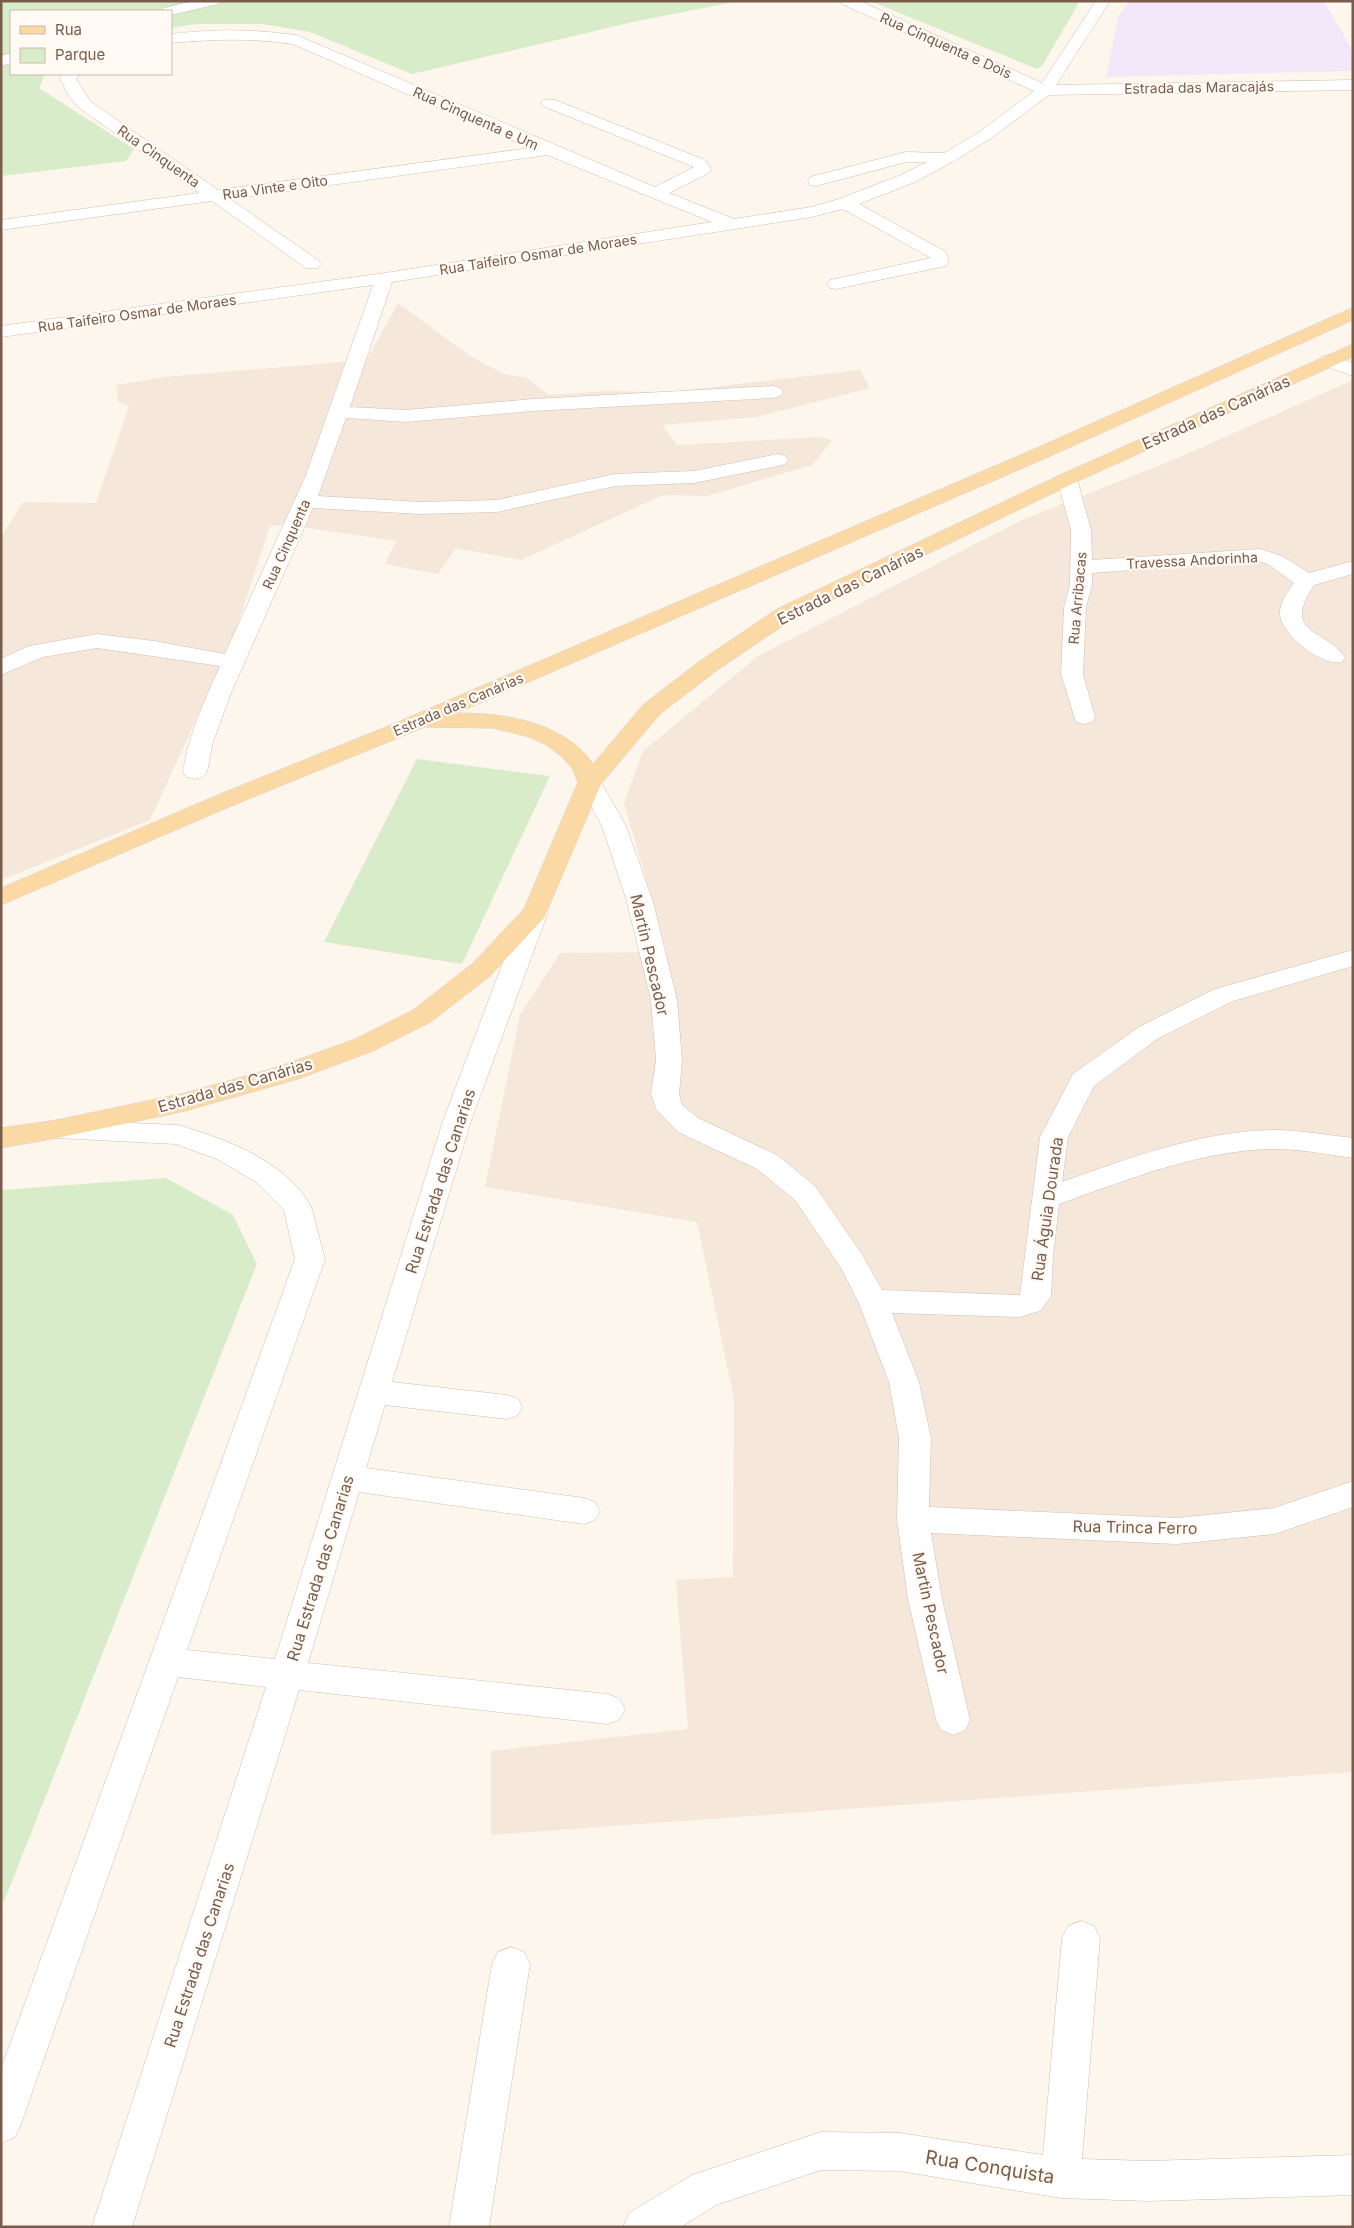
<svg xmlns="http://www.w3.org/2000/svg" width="1354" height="2228" viewBox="0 0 1354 2228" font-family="Inter,sans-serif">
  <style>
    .residential { fill: #f5e8da }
    .education { fill: #f3e8fa }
    .green { fill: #d8ecc9 }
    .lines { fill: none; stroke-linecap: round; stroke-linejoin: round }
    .minor-casing { stroke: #d1beb0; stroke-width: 1 }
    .major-casing { stroke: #dad1cd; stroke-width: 1 }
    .minor { fill: #fff; fill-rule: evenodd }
    .major { fill: #fbd9a5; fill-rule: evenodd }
    .labels { text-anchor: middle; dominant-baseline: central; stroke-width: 4.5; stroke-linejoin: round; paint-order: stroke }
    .far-street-label { font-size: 14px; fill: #7a5c4d; stroke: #fffaf3 }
    .street-label { font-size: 16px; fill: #7a5c4d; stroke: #fffaf3 }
    .near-street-label { font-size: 19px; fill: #7a5c4d; stroke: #fffaf3 }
  </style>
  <rect width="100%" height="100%" fill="#fdf6ec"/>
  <g class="residential">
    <polygon points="398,303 470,356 504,374 527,378 549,395 606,391 670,392 860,370 870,388 756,417 662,425 677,445 822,437 832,441 812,465 707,496 663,495 521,560 456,548 438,574 385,564 396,541 288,525 270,526 233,639 150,820 1,880 1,537 23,502 96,503 129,406 118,402 116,385 164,377 343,362 365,363"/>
    <polygon points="1353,380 1353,1772 491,1835 491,1751 688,1729 676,1580 733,1577 734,1399 697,1222 485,1187 520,1015 560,953 667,952 624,803 643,751 758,656 1022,520 1178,458"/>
  </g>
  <polygon class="education" points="1130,1 1324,1 1353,51 1353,71 1106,77 1118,16"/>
  <g class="green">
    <polygon points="1,1 739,1 637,21 412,74 310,32 263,24 197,24 171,28 171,11 11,11 11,74 45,74 39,88 134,149 126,161 1,176"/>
    <polygon points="870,1 1080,1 1042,66 1037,69"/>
    <polygon points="417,759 550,776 462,964 324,942"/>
    <polygon points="166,1178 233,1215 257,1264 1,1909 1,1190"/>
  </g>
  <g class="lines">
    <g class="minor-casing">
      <g id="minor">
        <polygon points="193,1 220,1 218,4 171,15 171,11 162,11 164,8"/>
        <path d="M840 1H860L1042 83 1096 1H1110L1056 85 1353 80V90L1049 95 990 139 954 161 915 182 859 204 946 252 949 262 946 266 836 289 830 288 827 284 830 280 931 258 843 209 812 217 392 282 350 407 406 410 533 399 773 386 780 388 783 392 780 396 773 398 533 411 406 422 346 418 318 496 420 502 497 500 615 474 694 471 778 454 785 456 788 460 785 464 778 466 694 483 615 486 497 512 420 514 313 508 231 693 213 742 207 772 203 777 195 779 187 777 183 772C188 735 205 700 220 666L97 648 43 657 1 675V659L29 646 97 634 154 641 225 654 306 475 373 285 1 337V326L385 273 712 222 547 155 230 199 318 260 321 264 318 268H306L212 201 1 230V220L199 193 78 107 68 95 60 78 63 74H80L76 79 90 101 218 190 530 148 293 44C248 38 216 39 171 43V34C218 29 249 29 296 35L655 187 694 167 543 106 541 103 543 100H555L705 160 711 169 709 173 669 193 734 219 811 207 839 199 903 174 927 162H906L816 186 810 185 808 181 810 177 906 152 944 153 978 133 1034 91 842 4Z"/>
        <polygon points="11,53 11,63 1,66 1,56"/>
        <polygon points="1329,355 1353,363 1353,376 1322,365 1320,361 1322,357"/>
        <path d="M1067 473 1074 475 1077 479 1091 530 1092 560 1260 549 1282 556 1309 573 1353 561V574L1314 585C1281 636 1324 627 1345 657L1342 662C1322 667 1282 635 1280 615 1279 603 1288 592 1294 583L1268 564 1258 561 1092 573V584L1086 608 1083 674 1095 717 1092 722 1084 724 1076 722 1061 674 1064 608 1070 584 1071 530 1057 479 1060 475Z"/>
        <path d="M590 775 598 777 626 826 653 902 677 1000 682 1060 679 1094 682 1105 698 1118 777 1155 815 1186 863 1256 882 1290 1020 1295 1040 1137 1073 1074 1139 1027 1215 989 1353 950V966L1233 1001 1157 1039 1094 1086 1068 1137 1062 1182C1129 1158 1202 1131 1273 1130 1300 1130 1326 1135 1353 1138V1158C1326 1154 1300 1149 1273 1149 1200 1150 1127 1180 1059 1204L1053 1257 1051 1296 1040 1311 1019 1317 892 1313 919 1382 931 1438 929 1507 1177 1518 1274 1508 1353 1481V1507L1275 1534 1177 1544 931 1533 942 1599 970 1720 965 1730 953 1735 941 1730 936 1720 908 1599 897 1519 899 1438 889 1382 858 1301 841 1268 795 1200 757 1169 678 1132 656 1109 651 1094 656 1060 651 1000 627 902 602 826 578 782 582 777Z"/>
        <path d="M535 904 544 906 548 912 471 1121 392 1382 507 1395 518 1399 522 1407 518 1415 507 1419 385 1405 366 1468 584 1498 595 1502 600 1511 595 1520 584 1524 359 1492 308 1663 608 1694 620 1699 625 1709 620 1719 608 1724 299 1690 132 2227H92L266 1687 178 1677 21 2124 15 2137 1 2143V2069L295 1259 284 1210 256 1182 219 1160 176 1144 57 1138 47 1136 43 1129 47 1122 57 1120 178 1125C226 1139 284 1160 311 1206L325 1259 187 1650 275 1659 443 1121 522 912 526 906Z"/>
        <polygon points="1081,1921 1094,1926 1100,1938 1082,2159 1148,2161 1353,2155 1353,2195 1148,2201 1061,2198 900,2171 821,2170 716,2205 681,2227 623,2227 629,2213 692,2175 821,2132 900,2133 1043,2155 1062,1938 1068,1926"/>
        <polygon points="511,1947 524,1952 530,1964 489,2227 449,2227 492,1964 498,1952"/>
      </g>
    </g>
    <g class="major-casing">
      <path id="major" d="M1353 308V320L1046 458 457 713C505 713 564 722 593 764L644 704 700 661 777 609 1060 475 1353 344V357L1074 483 793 619 716 671 660 714 601 784 544 918 490 976 431 1022 373 1051 298 1079 185 1111 57 1138 1 1148V1128L57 1120 185 1093 278 1067 355 1039 413 1010 472 964 524 909 578 782 572 768 561 756 545 744 526 736 493 728 425 727 229 807 1 905V888L213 797 398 722 1032 450Z"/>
    </g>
    <use href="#minor" class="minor"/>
    <use href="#major" class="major"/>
  </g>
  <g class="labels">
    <g class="far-street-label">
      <text transform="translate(946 45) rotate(24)">Rua Cinquenta e Dois</text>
      <text transform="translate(1199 87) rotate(-1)">Estrada das Maracajás</text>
      <text transform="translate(476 118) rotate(24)">Rua Cinquenta e Um</text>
      <text transform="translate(159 156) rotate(35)">Rua Cinquenta</text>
      <text transform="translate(275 187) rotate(-8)">Rua Vinte e Oito</text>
      <text transform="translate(538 254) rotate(-9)">Rua Taifeiro Osmar de Moraes</text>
      <text transform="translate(137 313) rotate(-8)">Rua Taifeiro Osmar de Moraes</text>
      <text transform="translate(286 544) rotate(-66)">Rua Cinquenta</text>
      <text transform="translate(1192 560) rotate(-3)">Travessa Andorinha</text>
      <text transform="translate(1077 598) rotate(-85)">Rua Arribacas</text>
      <text transform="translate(458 704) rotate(-23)">Estrada das Canárias</text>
    </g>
    <g class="street-label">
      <text transform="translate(1216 412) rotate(-24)">Estrada das Canárias</text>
      <text transform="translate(850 585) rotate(-26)">Estrada das Canárias</text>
      <text transform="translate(650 955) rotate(77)">Martin Pescador</text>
      <text transform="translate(235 1085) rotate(-16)">Estrada das Canárias</text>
      <text transform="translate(440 1181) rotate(-72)">Rua Estrada das Canarias</text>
      <text transform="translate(1047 1209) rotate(-82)">Rua Águia Dourada</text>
      <text transform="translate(1135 1527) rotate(1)">Rua Trinca Ferro</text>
      <text transform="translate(320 1568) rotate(-73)">Rua Estrada das Canarias</text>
      <text transform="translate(931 1613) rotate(78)">Martin Pescador</text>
      <text transform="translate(199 1955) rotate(-72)">Rua Estrada das Canarias</text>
    </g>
    <g class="near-street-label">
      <text transform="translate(990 2167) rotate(9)">Rua Conquista</text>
    </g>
  </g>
  <rect width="1354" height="2228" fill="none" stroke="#7a5c4d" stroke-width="5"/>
  <rect x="10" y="10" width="162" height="65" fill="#fffaf3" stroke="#cabbb1"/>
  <rect x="20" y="26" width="25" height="8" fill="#fbd9a5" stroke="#cabbb1"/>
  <text x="55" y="35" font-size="15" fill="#7a5c4d">Rua</text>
  <rect x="20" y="48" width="25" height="15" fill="#d8ecc9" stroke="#cabbb1"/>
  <text x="55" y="60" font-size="15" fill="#7a5c4d">Parque</text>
</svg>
